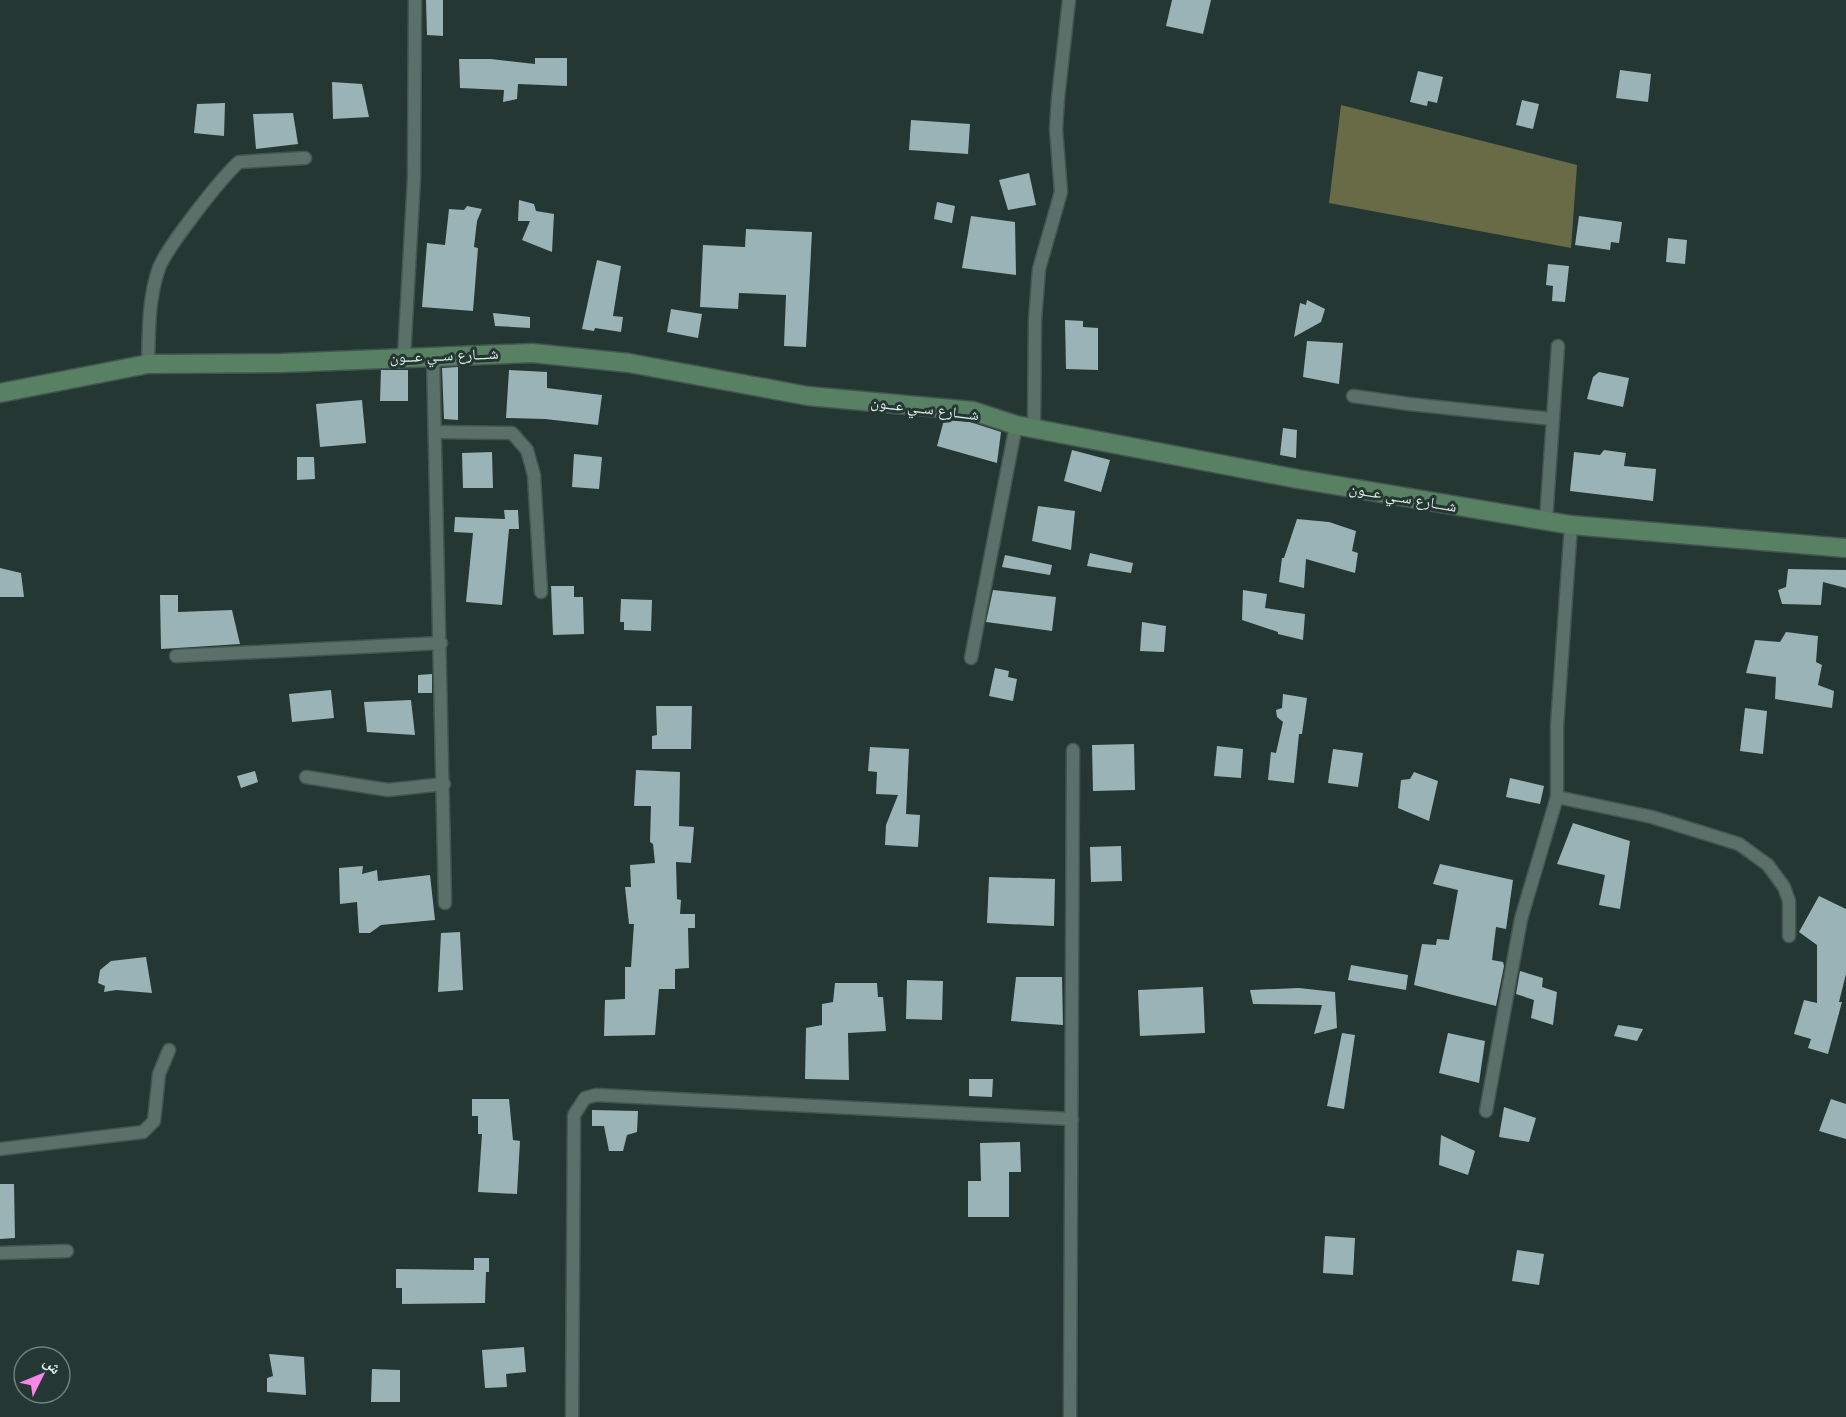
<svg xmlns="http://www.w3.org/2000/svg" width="1846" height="1417" viewBox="0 0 1846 1417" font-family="Arial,'Noto Naskh Arabic',sans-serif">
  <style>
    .forest { fill: #686b46 }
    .building { fill: #9ab3b6 }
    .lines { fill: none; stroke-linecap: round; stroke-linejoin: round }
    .street-casing { stroke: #435550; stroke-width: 15 }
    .secondary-casing { stroke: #435550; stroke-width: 21 }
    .street { stroke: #5a7069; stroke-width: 12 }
    .secondary { stroke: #578162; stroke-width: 18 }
    .labels { text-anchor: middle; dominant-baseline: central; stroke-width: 6; stroke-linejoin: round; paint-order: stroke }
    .street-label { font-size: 15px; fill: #e2eeea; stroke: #243732 }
  </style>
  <rect width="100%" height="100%" fill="#243732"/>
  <polygon class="forest" points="1341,105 1577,165 1571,248 1329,203"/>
  <g class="building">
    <polygon points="426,0 443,0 443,36 427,35"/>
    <polygon points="1172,0 1211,0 1203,34 1166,26"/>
    <polygon points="535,58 567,58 567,86 518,84 517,99 503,102 504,90 460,88 459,59 491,59 535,64"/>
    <polygon points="1620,70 1651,74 1648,102 1616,98"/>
    <polygon points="1418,71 1443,77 1437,103 1428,101 1427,106 1410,102"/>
    <polygon points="332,82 362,84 369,117 333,119"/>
    <polygon points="1522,100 1539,104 1533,129 1516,125"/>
    <polygon points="225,103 224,136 194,133 197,104"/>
    <polygon points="293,113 298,144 256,149 253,114"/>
    <polygon points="911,120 970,124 968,154 909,150"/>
    <polygon points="1029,173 1036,205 1008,210 999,180"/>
    <polygon points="519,200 534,204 536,211 554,214 552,252 522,240 530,221 518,221"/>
    <polygon points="937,202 955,206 952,223 934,219"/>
    <polygon points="467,206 482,209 477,221 474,247 478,248 473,311 422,307 427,243 445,245 449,209 464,210"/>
    <polygon points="971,216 1015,222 1016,275 962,268"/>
    <polygon points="1579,216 1622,222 1619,243 1611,242 1610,250 1575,245"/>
    <polygon points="746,229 812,232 806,347 784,346 786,295 739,293 738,309 700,307 703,245 745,247"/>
    <polygon points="1668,238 1687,240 1685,264 1666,262"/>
    <polygon points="597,260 621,266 613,316 623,317 621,332 595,328 594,331 582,329"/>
    <polygon points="1548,264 1569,266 1565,302 1552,301 1553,286 1546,285"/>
    <polygon points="1307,300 1325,309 1321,322 1294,337 1300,303 1306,305"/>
    <polygon points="671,309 702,314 698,338 667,332"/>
    <polygon points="493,313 530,317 530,328 495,326"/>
    <polygon points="1065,320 1083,321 1083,327 1098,328 1098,370 1066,369"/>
    <polygon points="1307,341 1343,343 1339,384 1303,377"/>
    <polygon points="458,367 458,420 444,419 442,368"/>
    <polygon points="381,370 408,370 408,401 380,401"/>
    <polygon points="509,370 547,372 547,388 602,395 598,425 545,419 506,418"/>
    <polygon points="1599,372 1629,378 1623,407 1587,399 1593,377"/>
    <polygon points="362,400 366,443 320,447 316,404"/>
    <polygon points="944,420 970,422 1001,432 997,463 937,446"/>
    <polygon points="1283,428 1297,430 1296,458 1280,455"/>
    <polygon points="1072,450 1110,460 1101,492 1064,481"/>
    <polygon points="1604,450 1626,453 1624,466 1656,469 1653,501 1570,491 1574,452 1600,455"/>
    <polygon points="492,452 493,488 463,488 462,453"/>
    <polygon points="574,454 602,457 599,489 572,487"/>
    <polygon points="297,457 314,457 315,479 297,480"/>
    <polygon points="1038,506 1075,511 1071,550 1032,541"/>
    <polygon points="504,510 518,510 519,529 509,529 502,605 466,602 473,533 454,532 455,517 505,519"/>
    <polygon points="1297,519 1329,522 1356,531 1352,551 1358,553 1355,573 1306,559 1304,588 1279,582 1282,558 1284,558"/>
    <polygon points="1090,553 1133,563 1131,573 1087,566"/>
    <polygon points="1005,555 1052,565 1050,575 1002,567"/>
    <polygon points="0,568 21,573 24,597 0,597"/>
    <polygon points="1788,569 1846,570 1846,588 1823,582 1821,605 1782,604 1778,590 1786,587"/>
    <polygon points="551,586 574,586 574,597 583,597 584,634 553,635"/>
    <polygon points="993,590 1056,597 1052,631 986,622"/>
    <polygon points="1243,590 1267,594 1265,608 1305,614 1303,640 1278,634 1278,632 1242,620"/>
    <polygon points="160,595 178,595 178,612 232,610 240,644 161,649"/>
    <polygon points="621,599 652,600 651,631 624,630 624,622 620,622"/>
    <polygon points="1142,622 1166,626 1164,652 1140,651"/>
    <polygon points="1786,632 1818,636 1816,662 1822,665 1818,685 1834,691 1832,708 1775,699 1776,677 1746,673 1755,640 1780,642"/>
    <polygon points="995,668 1009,671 1008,677 1017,679 1013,701 989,696"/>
    <polygon points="432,674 432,693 418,693 418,675"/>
    <polygon points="331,690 334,718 292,722 289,694"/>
    <polygon points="1283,694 1307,698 1302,734 1299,734 1294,783 1268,780 1271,752 1276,753 1283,722 1277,717 1276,710 1282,708"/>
    <polygon points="411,700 415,735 367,732 364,702"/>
    <polygon points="656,706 692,706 691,749 652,749 652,736 657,735"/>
    <polygon points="1745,708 1767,711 1763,754 1740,751"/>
    <polygon points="1134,744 1135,790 1093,791 1092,745"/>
    <polygon points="1217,746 1243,749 1241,778 1214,776"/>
    <polygon points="870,747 909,749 906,814 920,815 918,847 885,845 886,825 898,795 876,794 877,772 868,771"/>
    <polygon points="1333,749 1363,753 1358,787 1328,783"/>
    <polygon points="636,770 680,772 679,826 694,827 691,863 676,862 677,899 681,900 680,914 695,914 695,928 688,928 689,968 675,969 675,989 659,989 655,1035 604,1036 605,1000 625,999 625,967 631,967 634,924 629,924 625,887 631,887 630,865 655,863 653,844 650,842 651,806 634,806"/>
    <polygon points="255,771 258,782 241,788 237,776"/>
    <polygon points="1414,772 1438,781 1429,821 1398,808 1401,780 1410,779"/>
    <polygon points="1510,778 1544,786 1540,804 1506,797"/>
    <polygon points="1573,823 1630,841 1620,909 1599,905 1605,875 1557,864"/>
    <polygon points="1121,846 1122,881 1091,882 1090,847"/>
    <polygon points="1440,864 1513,880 1506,929 1496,927 1492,960 1503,962 1504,966 1496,1006 1414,985 1422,944 1436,945 1437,939 1449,940 1458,890 1433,884"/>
    <polygon points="363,866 362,874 377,870 378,881 430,875 435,920 381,925 370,933 359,933 357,902 340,904 339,868"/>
    <polygon points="989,877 1055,879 1054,926 987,923"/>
    <polygon points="1819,896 1846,909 1846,974 1839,1002 1842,1002 1828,1054 1808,1048 1811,1039 1794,1034 1804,1000 1817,1003 1817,945 1799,932"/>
    <polygon points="460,932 463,990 438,992 441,933"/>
    <polygon points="146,957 152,993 116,990 104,992 105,986 98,983 100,970 111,961"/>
    <polygon points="1351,965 1408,975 1406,990 1348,980"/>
    <polygon points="1520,971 1543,978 1542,987 1557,992 1553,1025 1531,1018 1534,1000 1516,994"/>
    <polygon points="1016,977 1062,977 1063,1025 1011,1021"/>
    <polygon points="907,980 943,981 942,1020 906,1019"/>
    <polygon points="835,983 877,983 878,997 883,997 886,1031 848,1033 849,1080 805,1079 806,1028 822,1025 822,1004 833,1002"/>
    <polygon points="1203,987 1205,1033 1140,1036 1138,990"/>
    <polygon points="1299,988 1335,992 1337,1028 1314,1034 1322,1005 1253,1004 1250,990"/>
    <polygon points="1618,1025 1643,1029 1637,1041 1614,1036"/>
    <polygon points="1342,1033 1355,1035 1344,1109 1327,1106"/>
    <polygon points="1448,1033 1485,1041 1479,1083 1439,1073"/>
    <polygon points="969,1079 993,1079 992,1097 969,1096"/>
    <polygon points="472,1099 509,1099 513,1140 520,1141 517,1194 478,1192 482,1134 478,1134 478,1116 472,1116"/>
    <polygon points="1831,1099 1846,1104 1846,1139 1819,1131"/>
    <polygon points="1504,1107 1536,1118 1529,1142 1499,1137"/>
    <polygon points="592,1110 638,1111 637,1132 627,1135 623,1151 609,1151 604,1126 592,1126"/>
    <polygon points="1441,1135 1475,1151 1468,1175 1439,1165"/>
    <polygon points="1020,1142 1021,1172 1009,1172 1009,1217 968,1217 968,1181 981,1181 980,1143"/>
    <polygon points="0,1184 14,1184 15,1238 0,1239"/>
    <polygon points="1325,1236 1355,1238 1353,1275 1323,1273"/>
    <polygon points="1517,1250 1544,1254 1539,1285 1512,1281"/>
    <polygon points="474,1258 489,1258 489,1272 486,1272 485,1303 402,1304 402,1288 396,1288 396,1269 474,1270"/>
    <polygon points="524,1347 526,1372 506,1374 507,1387 485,1388 482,1350"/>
    <polygon points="269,1354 304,1357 306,1395 267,1392 267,1378 273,1376"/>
    <polygon points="372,1369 400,1370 400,1402 371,1402"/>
  </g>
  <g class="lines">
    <g class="street-casing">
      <g id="street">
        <polyline points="433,355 445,903"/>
        <polyline points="404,357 414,178 415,0"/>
        <path d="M148 364C149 332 148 299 159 268 167 247 221 178 239 162L305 158"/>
        <polyline points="1353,396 1409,404 1553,419"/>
        <polyline points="1034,427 1035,320 1039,269 1061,192 1056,129 1058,98 1069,0"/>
        <polyline points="436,432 512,433 527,450 534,475 541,592"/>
        <polyline points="1546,520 1558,346"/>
        <polyline points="176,656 441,643"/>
        <polyline points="971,658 1016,425"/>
        <polyline points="306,777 388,790 444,784"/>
        <polyline points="1557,797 1652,817 1739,844 1768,865 1784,887 1789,901 1789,936"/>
        <polyline points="1486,1111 1521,919 1557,797 1557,726 1571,525"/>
        <polyline points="0,1149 143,1132 154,1121 159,1074 169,1050"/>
        <polyline points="0,1253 67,1251"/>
        <polyline points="572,1417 574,1115 585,1098 596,1095 1072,1119"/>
        <polyline points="1070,1417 1073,750"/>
      </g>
    </g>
    <g class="secondary-casing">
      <polyline id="secondary" points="0,393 148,364 282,363 532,353 629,363 808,396 973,411 1016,425 1298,479 1571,525 1846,548"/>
    </g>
    <use href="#street" class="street"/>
    <use href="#secondary" class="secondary"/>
  </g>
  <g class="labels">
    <g class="street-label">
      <text transform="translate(444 355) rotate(-2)">شــــارع ســي عـــون</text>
      <text transform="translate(925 408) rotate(7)">شــــارع ســي عـــون</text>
      <text transform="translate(1403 497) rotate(10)">شــــارع ســي عـــون</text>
    </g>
  </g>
  <g transform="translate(42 1375) rotate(47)"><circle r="28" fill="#243732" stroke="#70807c" stroke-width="1.5"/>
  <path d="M0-4.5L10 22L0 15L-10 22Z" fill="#f987e9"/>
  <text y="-9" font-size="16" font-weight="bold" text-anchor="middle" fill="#e2eeea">ش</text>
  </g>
</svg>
